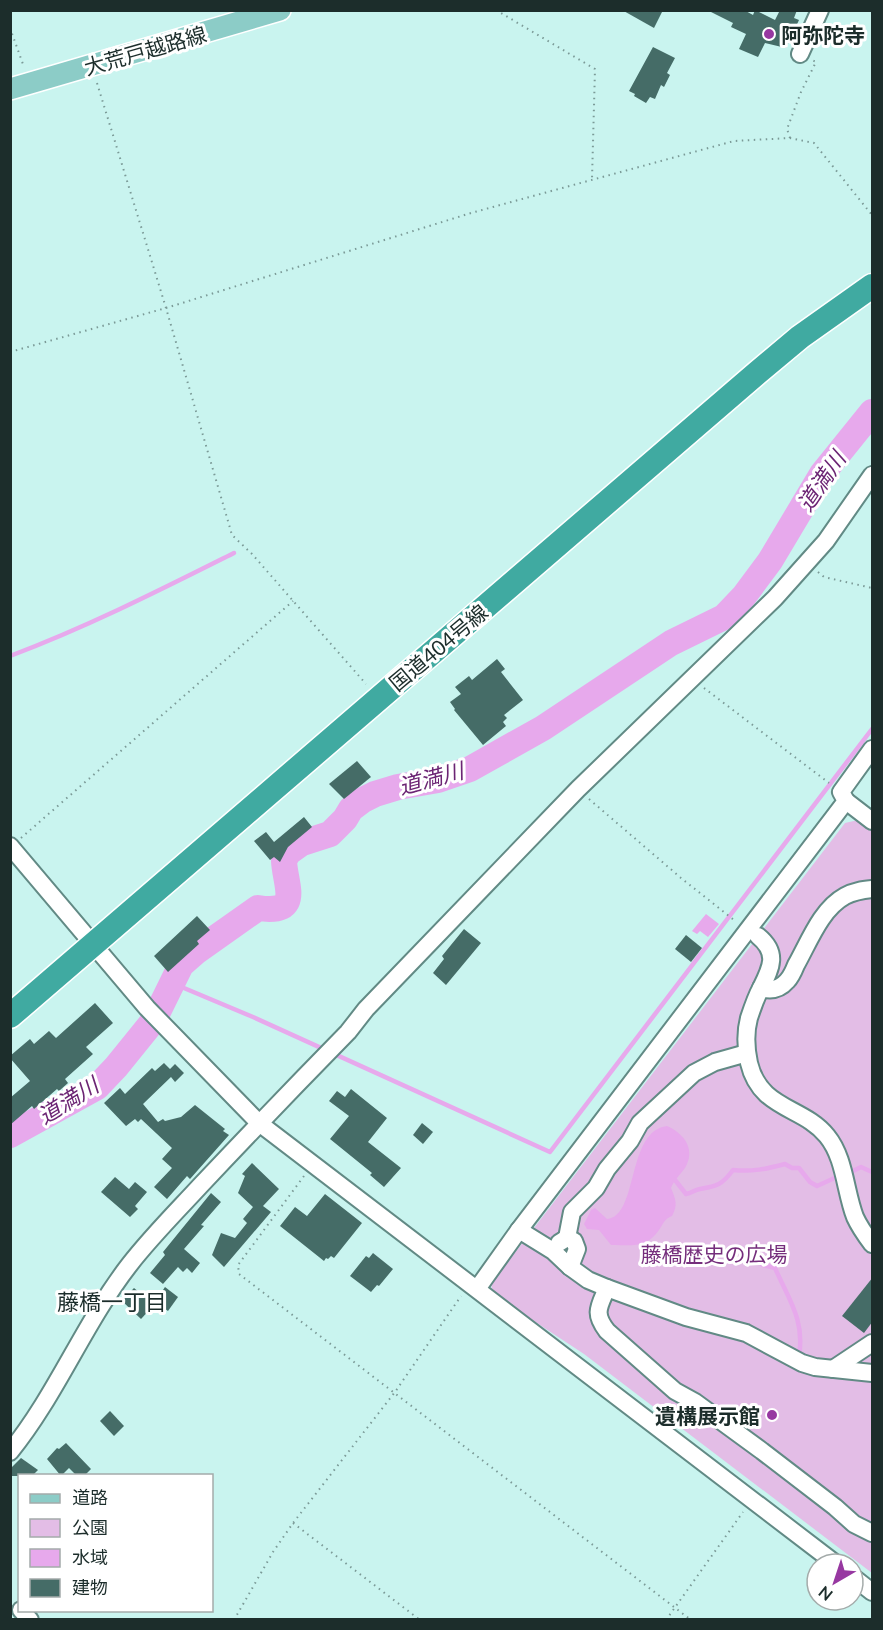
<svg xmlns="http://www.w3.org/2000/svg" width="883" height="1630" viewBox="0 0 883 1630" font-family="Lato,'Noto Sans JP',sans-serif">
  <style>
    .green { fill: #e3bde6 }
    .water { fill: #e7a9ec }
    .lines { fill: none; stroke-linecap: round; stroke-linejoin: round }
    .stream { stroke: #e7a9ec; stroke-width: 4.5 }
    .river { stroke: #e7a9ec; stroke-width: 26 }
    .building { fill: #456c67 }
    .minor-casing { stroke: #628a85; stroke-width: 20 }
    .major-casing { stroke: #fff; stroke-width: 24 }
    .highway-casing { stroke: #fff; stroke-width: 27 }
    .path { stroke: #7b9a97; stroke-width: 2; stroke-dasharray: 1.5 4.5; stroke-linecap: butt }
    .minor { stroke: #fff; stroke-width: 16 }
    .major { stroke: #8cccc7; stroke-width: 21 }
    .highway { stroke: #40aaa1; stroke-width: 24 }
    .poi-dot { fill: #9738a1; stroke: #fff; stroke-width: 2 }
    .labels { text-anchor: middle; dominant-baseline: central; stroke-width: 6; stroke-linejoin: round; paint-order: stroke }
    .poi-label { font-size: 21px; font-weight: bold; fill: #1c2d2b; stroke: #fff; text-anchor: start }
    .street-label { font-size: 21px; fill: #1c2d2b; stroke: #fff }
    .park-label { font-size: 21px; fill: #752e7c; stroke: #fff }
    .water-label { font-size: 22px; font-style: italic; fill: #6c2574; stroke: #fff }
    .neighbourhood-label { font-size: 22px; fill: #1c2d2b; stroke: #fff }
  </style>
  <rect width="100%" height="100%" fill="#c9f4ef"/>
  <polygon class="green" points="858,820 872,831 872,1573 584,1354 499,1298 493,1293 491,1284 845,823"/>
  <g class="water">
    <polygon points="706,914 719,924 708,937 700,931 697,934 692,931"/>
    <path d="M667 1126C685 1134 696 1150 685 1168 680 1175 674 1180 671 1188 676 1200 678 1205 672 1216 664 1219 664 1223 659 1230 646 1249 631 1245 611 1245L599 1230 587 1229 584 1224 591 1210 595 1208 607 1219C639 1216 626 1131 667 1126Z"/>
  </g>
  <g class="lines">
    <g class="stream">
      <path d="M10 656C87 627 160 590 234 553"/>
      <polyline points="172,983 253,1017 550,1152 872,729"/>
      <polyline points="847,1174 861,1167 872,1172"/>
      <path d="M675 1180 686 1194C692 1193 694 1190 700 1189 717 1186 722 1185 733 1170 752 1172 766 1169 785 1164L792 1168H799L810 1182 817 1186 839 1176"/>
      <path d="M644 1244 703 1255 743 1250 763 1265 775 1268C789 1300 805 1320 799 1356"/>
    </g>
    <path class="river" d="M10 1135 97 1087 116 1067 154 1020 181 965 197 951 258 908C303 915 285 885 284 861L288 853 302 843 330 834 345 819 351 809 363 800 375 794 398 787 438 780 470 769 543 728 671 643 724 617 744 596 770 561 822 474 872 412"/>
  </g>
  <g class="building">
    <polygon points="622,10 663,10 654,28"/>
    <polygon points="707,10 744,10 753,15 755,10 775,20 780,10 797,10 794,18 799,20 786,48 765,43 758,57 739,49 746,34 731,27 733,23"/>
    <polygon points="653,47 675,58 667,73 670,75 664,87 661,85 655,99 650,97 646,103 634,96 635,94 629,91"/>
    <polygon points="497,659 505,669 501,672 523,700 504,715 507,718 503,722 506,726 483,745 454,710 455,709 450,702 461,694 455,687 469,676 472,680"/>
    <polygon points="357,761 371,777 344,799 329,784"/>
    <polygon points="304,817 312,827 288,847 280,862 274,857 270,860 254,841 266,832 274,842"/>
    <polygon points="197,916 210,930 197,941 199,944 168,972 154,956"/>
    <polygon points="464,929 481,943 446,985 433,973 444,959 442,956"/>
    <polygon points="686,935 702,948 691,962 675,949"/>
    <polygon points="95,1003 113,1023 86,1047 93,1054 65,1079 68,1083 59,1091 57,1089 34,1109 32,1106 10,1125 10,1098 30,1081 10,1058 10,1056 30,1039 34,1044 49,1031 56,1038"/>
    <polygon points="164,1063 170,1069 175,1064 184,1073 175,1082 171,1077 143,1104 158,1122 163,1119 165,1121 181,1117 195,1105 225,1129 223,1131 229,1135 190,1179 187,1176 167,1199 154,1187 172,1168 162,1159 172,1148 141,1119 138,1122 135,1119 126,1126 104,1103 120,1088 125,1094 152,1068 155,1071"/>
    <polygon points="351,1089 387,1118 368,1142 401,1168 384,1187 370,1175 372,1173 330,1139 349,1116 329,1101 337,1091 345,1097"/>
    <polygon points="422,1123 433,1132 423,1144 413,1135"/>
    <polygon points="252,1163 279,1189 263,1206 271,1212 224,1267 212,1255 221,1233 235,1238 247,1223 243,1219 253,1207 238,1193 245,1176 242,1174"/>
    <polygon points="115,1177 129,1189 135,1182 147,1192 135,1206 138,1209 130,1217 101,1192"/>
    <polygon points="211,1193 221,1202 201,1225 204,1226 184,1249 200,1263 192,1273 187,1268 183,1272 178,1267 163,1284 150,1273 165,1255 163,1252"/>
    <polygon points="325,1194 362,1223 334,1258 331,1256 328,1259 326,1258 324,1261 280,1226 295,1207 307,1216"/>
    <polygon points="373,1253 393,1269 379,1286 377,1285 371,1292 350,1276 366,1256 369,1258"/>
    <polygon points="873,1277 873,1321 864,1333 842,1316"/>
    <polygon points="165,1287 178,1297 168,1311 155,1302"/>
    <polygon points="134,1288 154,1305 141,1319 122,1301"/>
    <polygon points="110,1411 124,1426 114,1436 100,1421"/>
    <polygon points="66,1443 91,1469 84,1476 77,1476 69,1468 61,1476 47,1459 57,1448 59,1449"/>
    <polygon points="21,1458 38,1470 32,1476 10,1476 10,1469"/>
  </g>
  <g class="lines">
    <g class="minor-casing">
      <g id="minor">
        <polyline points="800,54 820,10"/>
        <polyline points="846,801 872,821"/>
        <polyline points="10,846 147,1008 259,1123 836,1564"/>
        <path d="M758 936C779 953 771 968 761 988 756 997 752 1009 749 1018 745 1033 746 1049 749 1063 760 1110 803 1106 827 1136 845 1158 845 1191 855 1217 860 1228 866 1236 872 1244"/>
        <path d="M761 988C771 991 780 989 787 981 791 977 794 970 796 965 809 942 821 909 845 896 854 891 863 890 872 889"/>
        <polyline points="519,1230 553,1251 570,1267 588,1280 607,1288 686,1317 746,1333 802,1363 815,1367 872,1373"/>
        <polyline points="567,1238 572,1212 596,1188 607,1169 630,1141 640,1123 694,1073 715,1062 747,1053"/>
        <polyline points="559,1243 567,1238 574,1241 577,1249 570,1267"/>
        <path d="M607 1288C599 1307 593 1313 607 1331L675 1391 695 1402 762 1451 835 1507 854 1524 872 1533"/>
        <polyline points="477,1289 519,1230 846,801 841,792 872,749"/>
        <polyline points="833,1369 872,1343"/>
        <path d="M10 1452C57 1394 84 1323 130 1264 151 1237 176 1212 200 1186 249 1134 298 1083 348 1032L366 1009 578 789 775 598 826 541 872 475"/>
        <polyline points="853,1577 872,1592"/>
        <polyline points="21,1610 30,1620"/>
      </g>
    </g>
    <g class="major-casing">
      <polyline id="major" points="10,89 280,10"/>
    </g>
    <g class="highway-casing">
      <polyline id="highway" points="10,1016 757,373 800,337 872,286"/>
    </g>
    <g class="path">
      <polyline points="496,10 595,69 592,179"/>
      <polyline points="10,28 24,67"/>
      <polyline points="97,83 166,308 232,535 252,554 366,684"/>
      <polyline points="790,138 787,129 801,92 816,62 812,60"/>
      <polyline points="10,352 166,308 471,213 734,141 790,138 814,143 872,215"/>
      <polyline points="818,572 824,577 872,588"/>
      <polyline points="704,688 829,783"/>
      <polyline points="589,799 681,878 734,920"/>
      <polyline points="21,838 293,601"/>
      <polyline points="304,1176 238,1265 239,1274 691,1620"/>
      <polyline points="293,1523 420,1620"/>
      <polyline points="234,1620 273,1552 293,1523 395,1392 461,1296"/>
      <polyline points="666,1620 743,1512"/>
    </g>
    <use href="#minor" class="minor"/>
    <use href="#major" class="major"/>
    <use href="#highway" class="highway"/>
  </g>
  <g class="poi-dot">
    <circle cx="769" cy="34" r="6"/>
    <circle cx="772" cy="1415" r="6"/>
  </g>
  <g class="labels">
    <g class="poi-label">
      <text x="781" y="34">阿弥陀寺</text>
      <text x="760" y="1415" text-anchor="end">遺構展示館</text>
    </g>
    <g class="street-label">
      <text transform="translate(145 50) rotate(-16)">大荒戸越路線</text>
      <text transform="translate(438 647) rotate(-40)">国道404号線</text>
    </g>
    <g class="park-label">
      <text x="714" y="1253">藤橋歴史の広場</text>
    </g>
    <g class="water-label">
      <text transform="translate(821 481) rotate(-56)">道満川</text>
      <text transform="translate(431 778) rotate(-15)">道満川</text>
      <text transform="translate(68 1100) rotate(-32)">道満川</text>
    </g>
    <g class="neighbourhood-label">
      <text x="112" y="1301">藤橋一丁目</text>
    </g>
  </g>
  <rect width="883" height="1630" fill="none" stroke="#1c2d2b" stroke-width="24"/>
  <rect x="18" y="1474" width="195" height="138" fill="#ffffff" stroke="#a4abaa" stroke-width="1.5"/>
  <rect x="30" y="1494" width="30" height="9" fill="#8cccc7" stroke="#a4abaa" stroke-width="1.5"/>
  <text x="72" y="1504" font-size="18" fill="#1c2d2b">道路</text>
  <rect x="30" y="1519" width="30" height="18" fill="#e3bde6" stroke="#a4abaa" stroke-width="1.5"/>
  <text x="72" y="1534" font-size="18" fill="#1c2d2b">公園</text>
  <rect x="30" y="1549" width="30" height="18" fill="#e7a9ec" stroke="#a4abaa" stroke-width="1.5"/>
  <text x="72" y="1564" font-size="18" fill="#1c2d2b">水域</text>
  <rect x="30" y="1579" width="30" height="18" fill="#456c67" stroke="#a4abaa" stroke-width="1.5"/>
  <text x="72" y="1594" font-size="18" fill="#1c2d2b">建物</text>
  <g transform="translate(835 1582) rotate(219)"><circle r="28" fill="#ffffff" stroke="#a4abaa" stroke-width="1.5"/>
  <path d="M0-4.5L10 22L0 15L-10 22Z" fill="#9738a1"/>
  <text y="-9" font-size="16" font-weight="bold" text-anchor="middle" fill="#1c2d2b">N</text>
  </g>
</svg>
